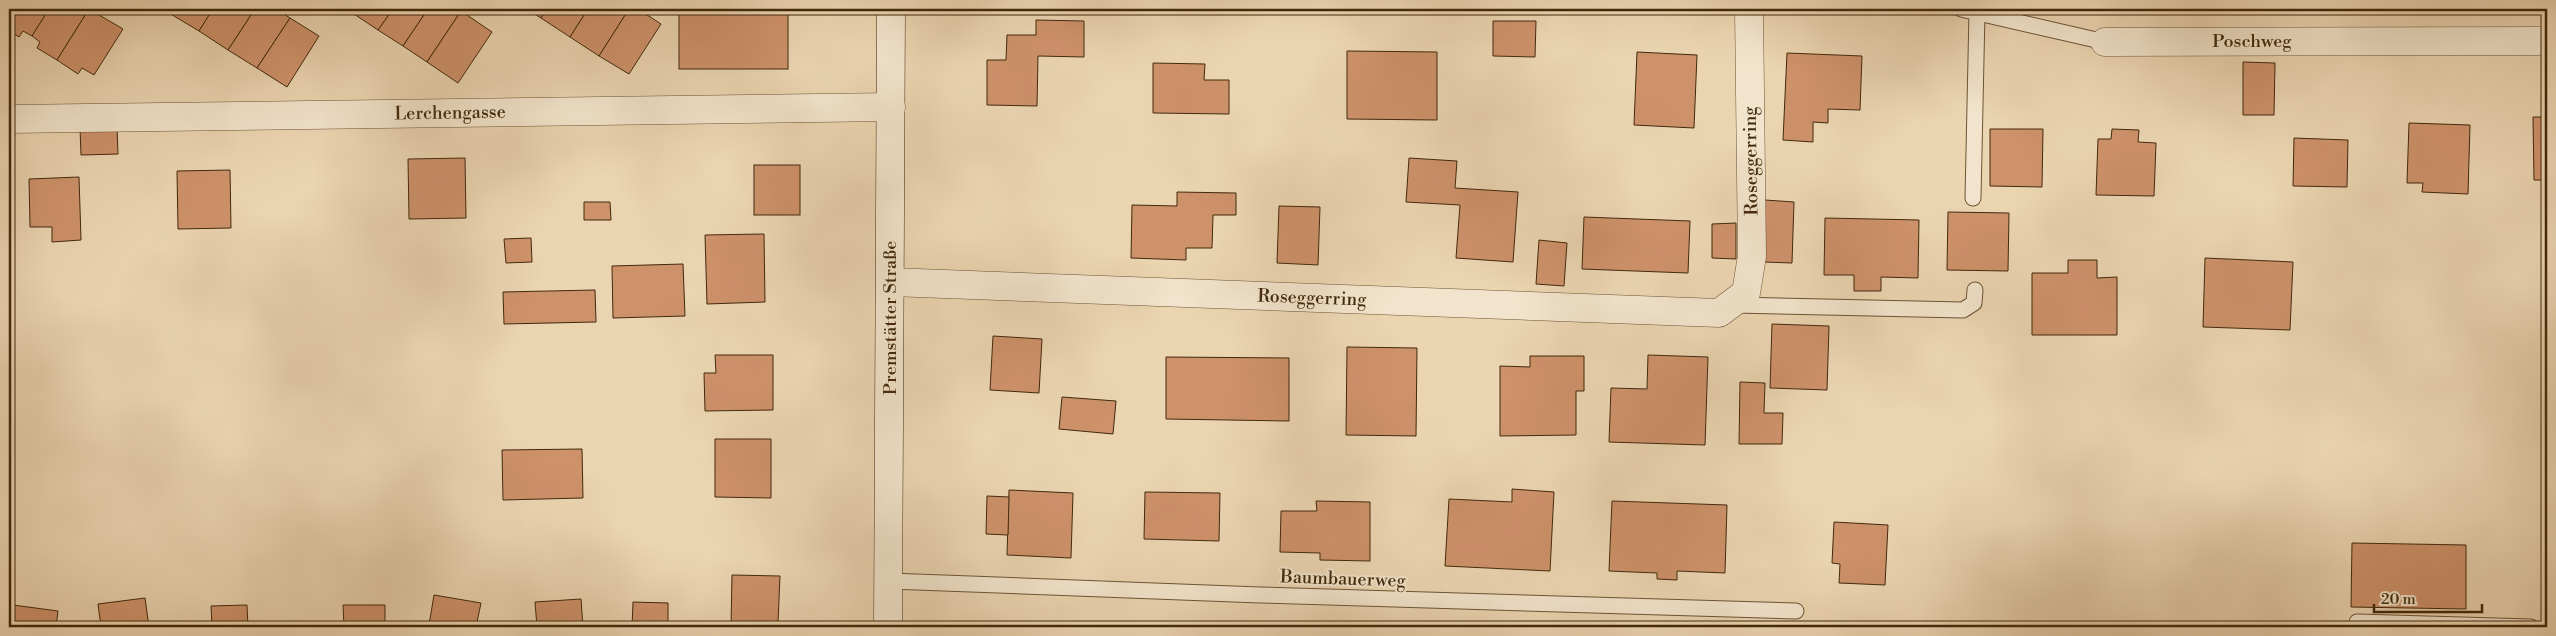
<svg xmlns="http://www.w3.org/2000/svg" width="2556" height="636" viewBox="0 0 2556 636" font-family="'Libre Bodoni',serif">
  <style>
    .building { fill: #ce926b; stroke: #41290b }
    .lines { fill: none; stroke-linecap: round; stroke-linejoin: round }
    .lane-casing { stroke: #6c5434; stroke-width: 17 }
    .street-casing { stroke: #6c5434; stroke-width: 29 }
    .secondary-casing { stroke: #41290b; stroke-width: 29 }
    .lane { stroke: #f2e4cc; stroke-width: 15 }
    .street { stroke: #f2e4cc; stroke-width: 28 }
    .secondary { stroke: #f2e4cc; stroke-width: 28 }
    .labels { text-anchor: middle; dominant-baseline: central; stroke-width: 4; stroke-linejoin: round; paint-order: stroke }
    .street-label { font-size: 18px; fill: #41290b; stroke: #f2e4cc }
  </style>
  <rect width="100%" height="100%" fill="#ebd5b1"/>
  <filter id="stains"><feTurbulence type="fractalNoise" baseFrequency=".004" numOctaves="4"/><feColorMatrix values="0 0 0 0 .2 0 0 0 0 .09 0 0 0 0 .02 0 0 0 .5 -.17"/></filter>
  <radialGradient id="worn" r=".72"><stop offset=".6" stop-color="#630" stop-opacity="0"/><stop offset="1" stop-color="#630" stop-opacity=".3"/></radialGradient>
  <g class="building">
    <polygon points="9,9 49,9 32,36 23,31 19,37 9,31"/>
    <polygon points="49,9 89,9 57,60 37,48 40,42 32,36"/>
    <polygon points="89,9 123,29 94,75 82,68 78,74 57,60"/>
    <polygon points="172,9 213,9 199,31 169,13"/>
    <polygon points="213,9 255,9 228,50 199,31"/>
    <polygon points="255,9 276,9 290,18 257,68 228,50"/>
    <polygon points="358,9 393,9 378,30 354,14"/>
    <polygon points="393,9 428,9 403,46 378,30"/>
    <polygon points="428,9 457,9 461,11 427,62 403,46"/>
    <polygon points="526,9 547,9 541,18"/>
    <polygon points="547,9 588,9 570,37 541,18"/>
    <polygon points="588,9 629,9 599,56 570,37"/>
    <polygon points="629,9 638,9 661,24 629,74 599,56"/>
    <rect x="679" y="9" width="109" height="60"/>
    <polygon points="461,11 492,32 458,83 427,62"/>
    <polygon points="290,18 319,36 287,87 257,68"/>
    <polygon points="1036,20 1084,21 1084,57 1038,56 1037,106 987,105 987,60 1006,60 1007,35 1036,35"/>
    <polygon points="1493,21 1536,21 1535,57 1493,56"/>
    <polygon points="1347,51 1437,52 1437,120 1347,119"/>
    <polygon points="1637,52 1697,55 1694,128 1634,125"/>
    <polygon points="1787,53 1862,56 1860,110 1828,109 1828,123 1813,122 1813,142 1783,140"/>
    <polygon points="2243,62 2275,63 2274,115 2243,115"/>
    <polygon points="1153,63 1205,64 1204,80 1229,80 1229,114 1153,113"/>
    <polygon points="2533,117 2547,117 2547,180 2534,180"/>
    <polygon points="2409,123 2470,125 2468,194 2422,192 2423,183 2407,183"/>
    <polygon points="117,127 118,154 81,155 80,128"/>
    <polygon points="1990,129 2043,129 2042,187 1990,186"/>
    <polygon points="2112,129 2139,130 2138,142 2156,143 2154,196 2096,195 2098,139 2111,139"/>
    <polygon points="2294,138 2348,140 2347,187 2293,186"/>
    <polygon points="465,158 466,218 409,219 408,159"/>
    <polygon points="1409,158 1457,161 1455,188 1518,192 1513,262 1456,258 1460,205 1406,202"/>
    <rect x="754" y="165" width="46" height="50"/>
    <polygon points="230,170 231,228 178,229 177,171"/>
    <polygon points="79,177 81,240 52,242 52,227 30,227 29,179"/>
    <polygon points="1177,192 1236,193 1236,215 1213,215 1212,248 1186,248 1186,260 1131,258 1132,205 1177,206"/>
    <polygon points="1765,200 1794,202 1792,263 1763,262"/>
    <polygon points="584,202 610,202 611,220 584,220"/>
    <polygon points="1279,206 1320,207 1318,265 1277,263"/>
    <polygon points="1948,212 2009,213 2008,271 1947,270"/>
    <polygon points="1584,217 1690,221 1688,273 1582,269"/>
    <polygon points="1825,218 1919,220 1918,278 1881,277 1881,291 1854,291 1854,275 1824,275"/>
    <polygon points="1736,223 1736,259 1712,258 1712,224"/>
    <polygon points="764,234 765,302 707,304 705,235"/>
    <polygon points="531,238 532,262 506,263 504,239"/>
    <polygon points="1539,240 1567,243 1564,286 1536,284"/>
    <polygon points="2205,258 2293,262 2290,330 2203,327"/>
    <polygon points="2068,260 2097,260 2097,278 2117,277 2117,335 2032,335 2032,273 2068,273"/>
    <polygon points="683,264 685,316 613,318 612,266"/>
    <polygon points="595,290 596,322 504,324 503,292"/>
    <polygon points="1772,324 1829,326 1827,390 1770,388"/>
    <polygon points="993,336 1042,339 1039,393 990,390"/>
    <polygon points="1347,347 1417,348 1416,436 1346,435"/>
    <polygon points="715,355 773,355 773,410 705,411 704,373 716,373"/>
    <polygon points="1648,355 1708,357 1705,445 1609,442 1611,388 1647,389"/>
    <polygon points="1530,356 1584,356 1584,391 1576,391 1576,435 1500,436 1500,366 1530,367"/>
    <polygon points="1166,357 1289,358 1289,421 1166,419"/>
    <polygon points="1740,382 1765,383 1764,413 1783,413 1782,444 1739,444"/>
    <polygon points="1062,397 1116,401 1113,434 1059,429"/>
    <polygon points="715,439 771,439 771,498 715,497"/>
    <polygon points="582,449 583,498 503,500 502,450"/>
    <polygon points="1512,489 1554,492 1550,571 1445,566 1449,499 1512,502"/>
    <polygon points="1009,490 1073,493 1071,558 1007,555"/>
    <polygon points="1145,492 1220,493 1219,541 1144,539"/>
    <polygon points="987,496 1009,497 1008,535 986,534"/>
    <polygon points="1316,501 1370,502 1370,561 1320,560 1320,553 1280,552 1281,511 1317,511"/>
    <polygon points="1612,501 1727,505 1725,573 1677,571 1677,580 1657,579 1657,573 1609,571"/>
    <polygon points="1834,522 1888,525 1885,585 1839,583 1840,564 1832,563"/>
    <polygon points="2352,543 2466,545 2466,609 2351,607"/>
    <polygon points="732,575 780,576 778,623 801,623 800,627 731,627"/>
    <polygon points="434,595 481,603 476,627 420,627 421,624 429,625"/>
    <polygon points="145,598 149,627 101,627 98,604"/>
    <polygon points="581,599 583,627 537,627 535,602"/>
    <polygon points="633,602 668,603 668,627 632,627"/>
    <polygon points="13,605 58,611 56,627 9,627"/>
    <polygon points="247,605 248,627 212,627 211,606"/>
    <polygon points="343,605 385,605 385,627 344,627"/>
  </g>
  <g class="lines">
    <g class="lane-casing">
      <g id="lane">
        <polyline points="1961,9 2105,42"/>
        <polyline points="1973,198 1977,12"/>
        <polyline points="1734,305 1963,310 1974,303 1975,290"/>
        <polyline points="889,581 1260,595 1796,611"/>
        <polyline points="2357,622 2531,627"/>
      </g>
    </g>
    <g class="street-casing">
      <g id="street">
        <polyline points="2105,42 2547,41"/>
        <polyline points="9,119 891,107"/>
        <polyline points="891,282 1719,313 1746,293 1752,256 1749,9"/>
      </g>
    </g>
    <g class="secondary-casing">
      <polyline id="secondary" points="888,627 891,9"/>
    </g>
    <use href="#lane" class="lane"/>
    <use href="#street" class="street"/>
    <use href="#secondary" class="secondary"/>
  </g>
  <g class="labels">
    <g class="street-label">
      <text x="2252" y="41">Poschweg</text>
      <text transform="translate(450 113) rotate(-1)">Lerchengasse</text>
      <text transform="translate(1751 161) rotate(-91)">Roseggerring</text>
      <text transform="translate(1312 298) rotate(2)">Roseggerring</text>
      <text transform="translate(890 318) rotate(-90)">Premstätter Straße</text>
      <text transform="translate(1343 579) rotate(2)">Baumbauerweg</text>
    </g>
  </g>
  <rect width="2556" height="636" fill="none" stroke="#ebd5b1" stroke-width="30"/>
  <rect x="10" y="10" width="2536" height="616" fill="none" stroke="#41290b" stroke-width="2.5"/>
  <rect x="15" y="15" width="2526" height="606" fill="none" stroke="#41290b"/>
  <path d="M2374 604v8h108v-8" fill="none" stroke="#41290b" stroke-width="2.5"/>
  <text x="2381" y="604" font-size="15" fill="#41290b" stroke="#f2e4cc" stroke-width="4" paint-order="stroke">20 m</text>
  <rect width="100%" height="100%" filter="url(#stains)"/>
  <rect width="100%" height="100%" fill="url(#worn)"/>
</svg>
